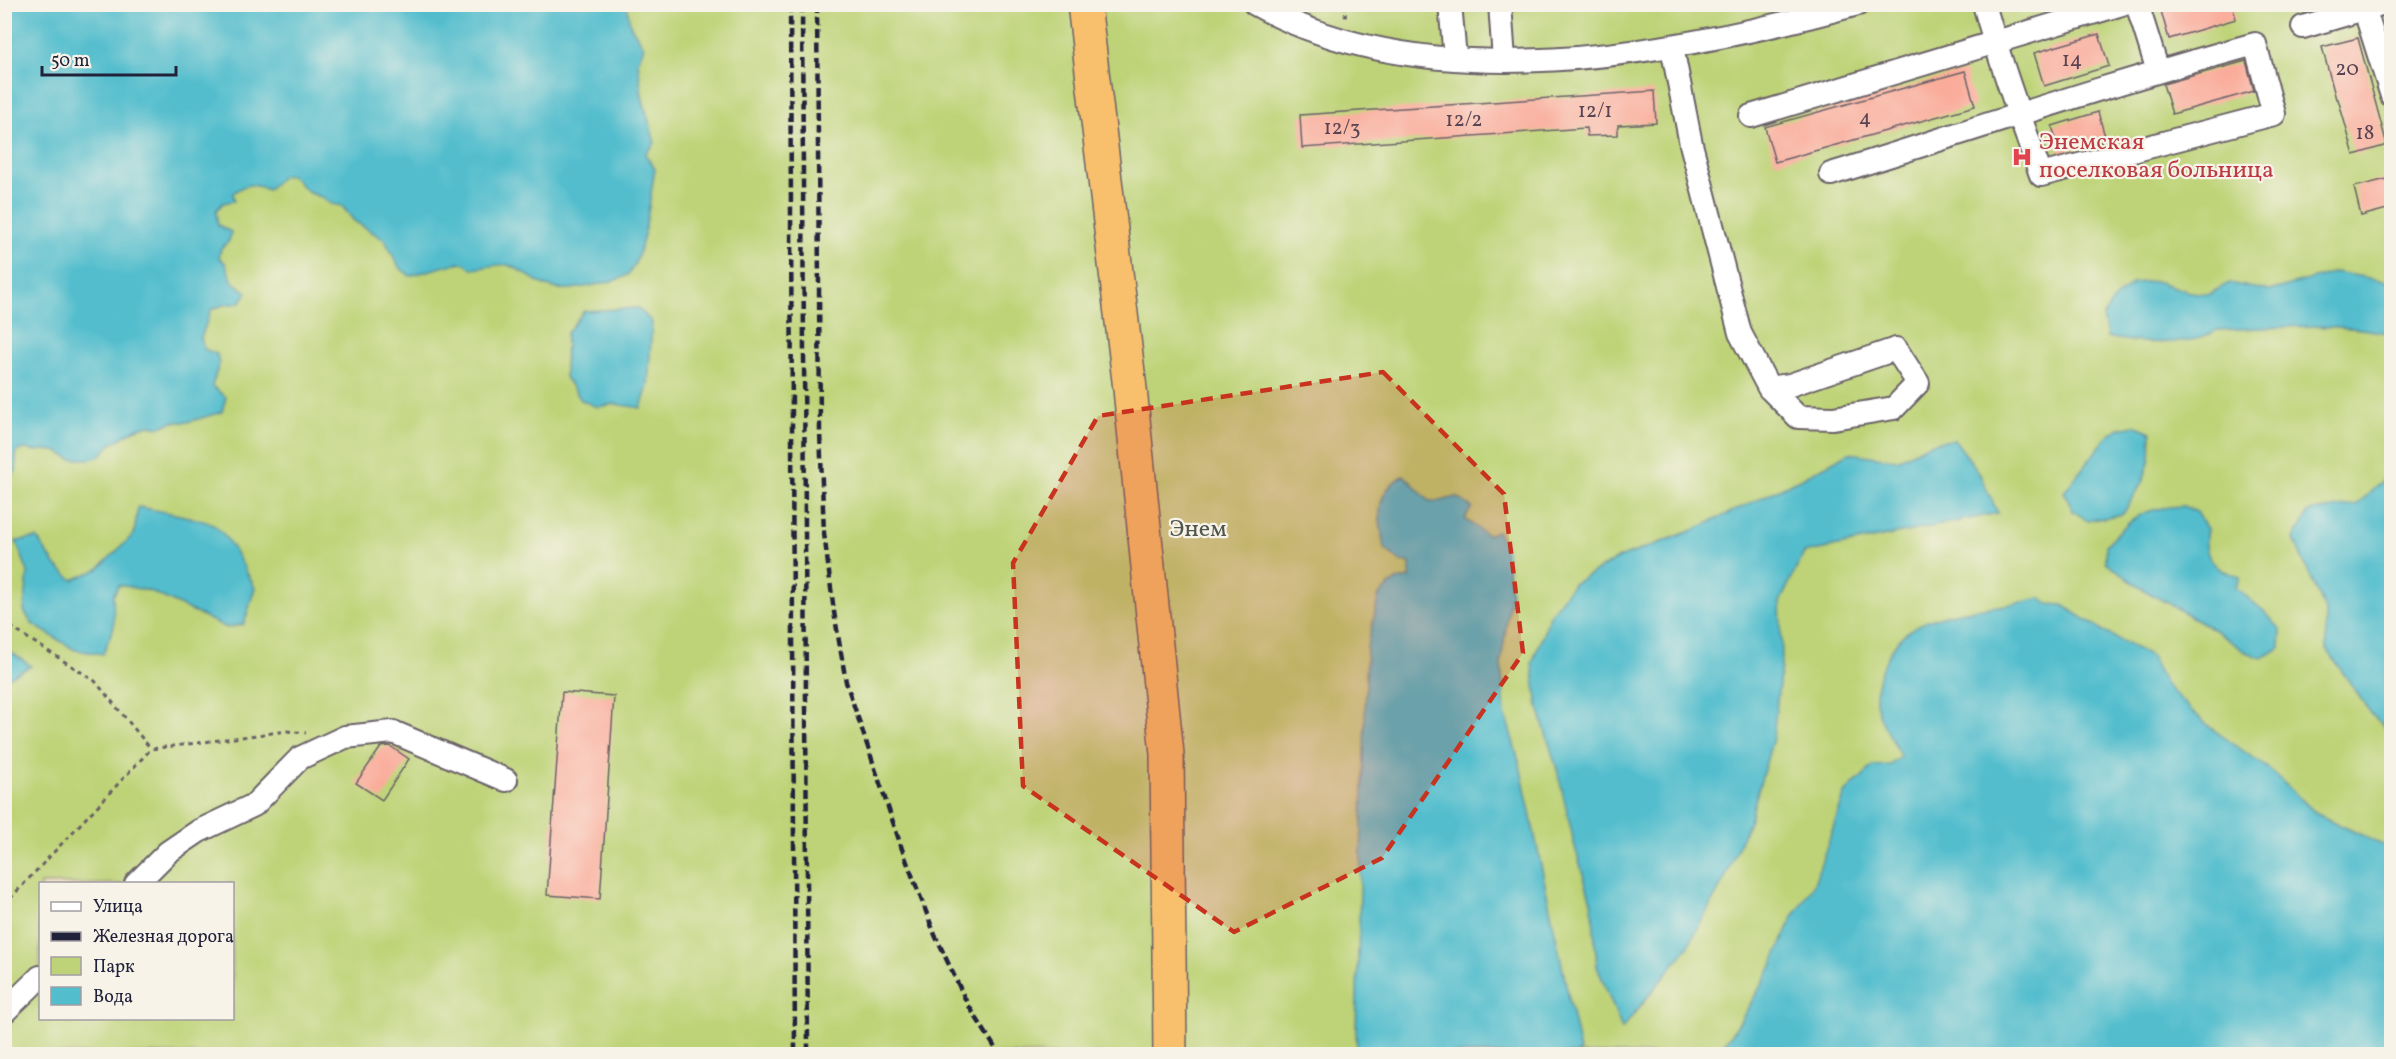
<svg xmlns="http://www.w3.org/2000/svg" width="2396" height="1059" viewBox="0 0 2396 1059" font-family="Vollkorn,serif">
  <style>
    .green { fill: #bed377; stroke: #707a59; stroke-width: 1.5; fill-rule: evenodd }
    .water { fill: #52bdcd; stroke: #3a7084; stroke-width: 1.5 }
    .building { fill: #faab9a }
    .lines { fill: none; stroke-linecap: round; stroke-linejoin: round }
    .minor-casing { stroke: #6b6268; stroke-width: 26 }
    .highway-casing { stroke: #6b6268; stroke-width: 36 }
    .path { stroke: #6b6268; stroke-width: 3; stroke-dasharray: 4.5 4.5; stroke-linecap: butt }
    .minor { stroke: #fff; stroke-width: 22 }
    .highway { stroke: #f8bf6c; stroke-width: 33 }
    .rail { stroke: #22223b; stroke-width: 4.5; stroke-dasharray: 9 4.5; stroke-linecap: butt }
    .marked { fill: #c8321e; fill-opacity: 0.2; stroke: #c8321e; stroke-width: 4.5; stroke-dasharray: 12 8; stroke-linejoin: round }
    .labels { text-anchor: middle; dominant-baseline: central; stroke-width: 4.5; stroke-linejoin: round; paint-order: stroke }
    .number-label { font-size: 21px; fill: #584453 }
    .health-label { font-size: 24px; fill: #be3a42; stroke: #f7f3e8; text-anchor: start }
    .park-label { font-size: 24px; fill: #51574d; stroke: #f7f3e8 }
  </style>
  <rect width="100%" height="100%" fill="#f7f3e8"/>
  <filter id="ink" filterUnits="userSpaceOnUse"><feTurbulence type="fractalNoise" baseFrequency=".0167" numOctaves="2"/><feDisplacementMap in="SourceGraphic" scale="12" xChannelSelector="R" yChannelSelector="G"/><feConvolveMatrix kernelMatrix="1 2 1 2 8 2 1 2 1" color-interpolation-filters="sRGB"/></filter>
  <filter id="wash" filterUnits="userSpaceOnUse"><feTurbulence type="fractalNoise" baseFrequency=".008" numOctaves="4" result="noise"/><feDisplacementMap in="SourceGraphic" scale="24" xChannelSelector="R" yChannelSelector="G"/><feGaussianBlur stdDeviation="1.35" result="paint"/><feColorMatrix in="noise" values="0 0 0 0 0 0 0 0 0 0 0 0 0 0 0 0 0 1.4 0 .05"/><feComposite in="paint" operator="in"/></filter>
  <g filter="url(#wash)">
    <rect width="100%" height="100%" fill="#f3d9bb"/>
    <path class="green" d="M5 5H2391V1054H5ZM40 884H232V1018H40Z"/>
    <g class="water">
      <path d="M5 4 627 5 630 25 644 47 638 61 642 96 655 143 645 154 655 169C650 193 645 258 628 274 621 281 603 283 594 285 580 288 567 291 553 288 537 285 524 270 508 265 502 263 481 268 472 269L464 263H456L410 276 399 267 385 240 354 221 342 206 332 204 321 197 308 192 291 175 283 176 267 190C253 183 246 183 233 193L234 201 223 203 216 211 218 225 231 232 229 241 221 248 219 257 225 263 233 282 247 292 240 303 223 305 211 310 201 338 204 349 217 354 219 364 212 386 226 397 222 412 188 422H172L160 427 149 425 136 429 111 444 100 456 90 459H70L59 452 46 450 35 451 24 449 16 452V471L5 485Z"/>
      <path d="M2335 272 2391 282V334C2335 321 2274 328 2217 330 2193 348 2135 343 2107 337L2103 316 2114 299 2133 283 2156 281 2190 292 2209 294 2229 283 2269 291Z"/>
      <polygon points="638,308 652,322 648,386 641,408 615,404 597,407 581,400 565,377 566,334 584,311"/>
      <polygon points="2135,425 2151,432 2150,461 2142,483 2123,514 2088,521 2073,511 2064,492 2107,437 2119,428"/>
      <polygon points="1954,439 1978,471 1998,513 1804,553 1780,602 1782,657 1773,738 1750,819 1724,880 1687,948 1622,1029 1597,966 1592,905 1575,847 1558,773 1538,707 1532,663 1551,613 1573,584 1619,558 1696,529 1804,477 1849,453 1898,460 1929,444"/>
      <polygon points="2391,472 2391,733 2372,715 2326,648 2326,611 2294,540 2308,512 2358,504"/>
      <path d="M1404 475 1429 501H1441L1456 497 1472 507 1465 519 1487 535 1497 531 1505 546 1511 594 1501 662 1505 713 1520 765 1580 1051 1577 1054H1357L1356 1029 1367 647 1379 595 1396 580 1410 578V563L1400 561 1384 548C1379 517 1373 493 1404 475Z"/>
      <path d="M2183 506 2197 512 2207 529C2202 558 2213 569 2240 577L2236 588 2264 611 2281 630 2280 648 2262 658 2244 651 2215 630 2139 587 2106 562V545C2133 516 2143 508 2183 506Z"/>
      <path d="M138 507C154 510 203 518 215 526 229 536 246 572 255 588L244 624 227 628 150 591 119 585 113 596 114 626 103 654 75 650 32 624 24 611 28 572 16 541 37 538 56 566 73 580 98 569 134 534Z"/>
      <path d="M2040 598 2048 604 2063 605 2108 634 2151 656 2166 685 2190 709 2211 728 2269 769 2317 814 2391 849V1054H1717L1741 1020 1770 970 1793 917 1814 884 1845 793 1873 766 1890 765 1900 757C1895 739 1880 726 1877 707 1874 690 1879 672 1887 658 1890 653 1893 647 1897 642 1926 606 1997 611 2040 598Z"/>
      <polygon points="5,648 31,666 9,677 5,683"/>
    </g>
    <g id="blocks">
      <g class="building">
        <polygon points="2159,4 2232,4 2236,19 2169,39"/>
        <polygon points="2099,34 2109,66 2044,86 2034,53"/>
        <polygon points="2358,38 2387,145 2354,155 2338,99 2336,99 2322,47"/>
        <polygon points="2246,61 2254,91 2172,114 2163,84"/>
        <polygon points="1965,71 1975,106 1775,162 1765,127"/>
        <polygon points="1654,91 1656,123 1618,125 1618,135 1587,136 1586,128 1302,148 1300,115"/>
        <polygon points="2098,112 2106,140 2060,153 2052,126"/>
        <polygon points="2391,178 2391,208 2361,216 2354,187"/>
        <polygon points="562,692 614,696 600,899 547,895"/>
        <polygon points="390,746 409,759 382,800 356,783 381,747"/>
      </g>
    </g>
  </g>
  <g filter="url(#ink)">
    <use href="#blocks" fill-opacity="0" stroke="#6b6268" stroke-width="1.5"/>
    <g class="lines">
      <g class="minor-casing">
        <g id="minor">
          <path d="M1255 4C1429 102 1676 54 1858 4"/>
          <polyline points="1450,4 1455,58"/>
          <polyline points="1500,4 1504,60"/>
          <polyline points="2137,4 2158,71"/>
          <polyline points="2365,11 2392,96"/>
          <polyline points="2303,27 2381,4"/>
          <polyline points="1672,47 1691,144 1740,333 1769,388 1790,385 1896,349 1918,383 1894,408 1833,418 1798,417 1769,388"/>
          <polyline points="1751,116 2122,4"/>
          <path d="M1831 174C1972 130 2112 83 2255 44L2274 114 2041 175C2020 118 2000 62 1984 4"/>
          <polyline points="136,884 168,852 199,831 254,805 300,758 345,737 393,732 506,780"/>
          <polyline points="4,1012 40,977"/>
        </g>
      </g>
      <g class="highway-casing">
        <polyline id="highway" points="1084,4 1130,389 1167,754 1170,1054"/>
      </g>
      <g class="path">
        <polyline points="1344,4 1346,21"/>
        <polyline points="4,620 15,630 95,681 151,749"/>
        <polyline points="4,905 151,749 287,731 306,733"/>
      </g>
      <use href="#minor" class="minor"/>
      <use href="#highway" class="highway"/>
      <g class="rail">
        <polyline points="790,4 795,1054"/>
        <polyline points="802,4 808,1054"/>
        <polyline points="817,4 820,432 824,533 834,612 846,682 902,849 935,935 967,1003 999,1054"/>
      </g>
    </g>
  </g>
  <path class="marked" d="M1383 372 1504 494 1523 653 1382 858 1234 932 1023 786 1013 563 1098 416Z"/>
  <defs>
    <g id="hospital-bare" transform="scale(1.62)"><path d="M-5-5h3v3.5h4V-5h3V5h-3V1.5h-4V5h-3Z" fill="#e0444e" stroke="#f7f3e8" stroke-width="2.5" paint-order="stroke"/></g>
  </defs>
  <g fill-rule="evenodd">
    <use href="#hospital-bare" x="2022" y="157"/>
  </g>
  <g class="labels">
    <g class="number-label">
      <text x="2072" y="60">14</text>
      <text x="2347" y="69">20</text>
      <text x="1595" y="111">12/1</text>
      <text x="1865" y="118">4</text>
      <text x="1464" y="120">12/2</text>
      <text x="1342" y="128">12/3</text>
      <text x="2365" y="133">18</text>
    </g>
    <g class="health-label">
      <text x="2039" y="143">Энемская<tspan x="2039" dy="28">поселковая больница</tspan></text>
    </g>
    <g class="park-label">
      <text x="1198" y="530">Энем</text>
    </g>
  </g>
  <rect width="2396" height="1059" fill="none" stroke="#f7f3e8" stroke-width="24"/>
  <rect x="39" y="882" width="195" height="138" fill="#f7f3e8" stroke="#a29fa3" stroke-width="1.5"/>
  <rect x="51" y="902" width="30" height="9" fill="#ffffff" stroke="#a29fa3" stroke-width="1.5"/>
  <text x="93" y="912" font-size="18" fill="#22223b">Улица</text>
  <rect x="51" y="932" width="30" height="9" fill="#22223b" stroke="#a29fa3" stroke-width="1.5"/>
  <text x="93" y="942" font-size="18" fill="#22223b">Железная дорога</text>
  <rect x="51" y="957" width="30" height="18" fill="#bed377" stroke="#a29fa3" stroke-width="1.5"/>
  <text x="93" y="972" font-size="18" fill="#22223b">Парк</text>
  <rect x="51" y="987" width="30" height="18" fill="#52bdcd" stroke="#a29fa3" stroke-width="1.5"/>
  <text x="93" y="1002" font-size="18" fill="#22223b">Вода</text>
  <path d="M42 66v9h134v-9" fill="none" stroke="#22223b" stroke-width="3"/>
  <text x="51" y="66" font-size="18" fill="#22223b" stroke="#f7f3e8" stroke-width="4.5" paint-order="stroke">50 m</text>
</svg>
